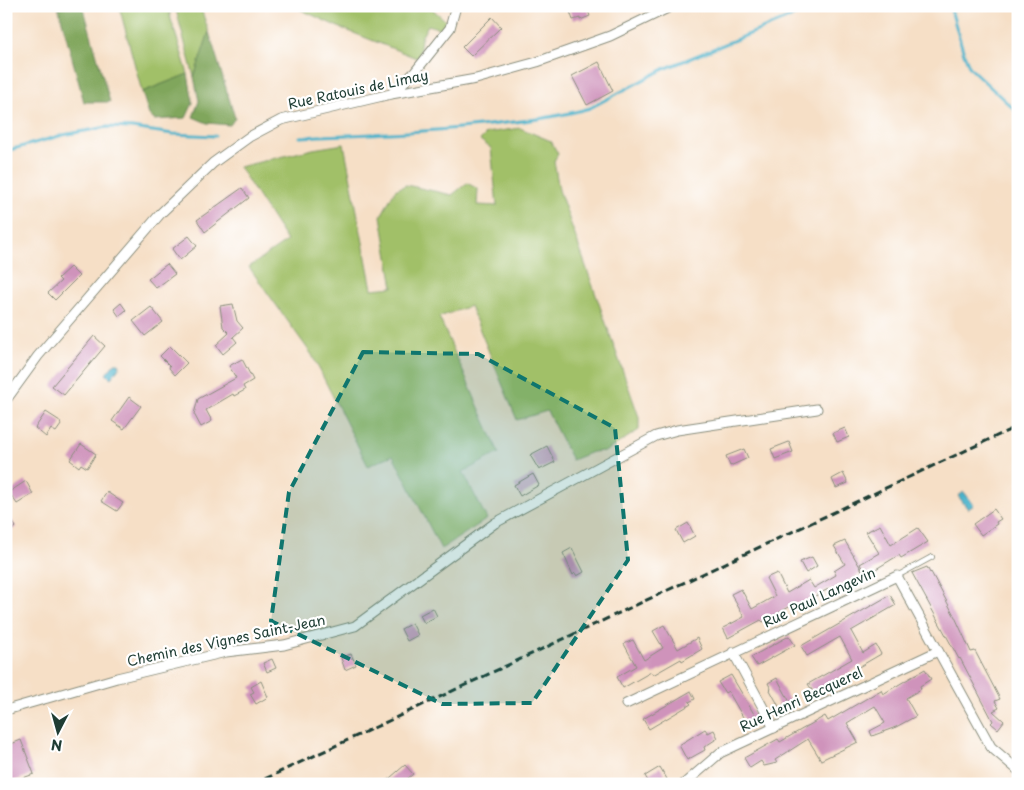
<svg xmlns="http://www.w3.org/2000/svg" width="1024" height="790" viewBox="0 0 1024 790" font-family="'Playpen Sans',sans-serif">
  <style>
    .green { fill: #a1c068; stroke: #607e4e }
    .forest { fill: #80a65c; stroke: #507248 }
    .water { fill: #4cb3cb; stroke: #367880 }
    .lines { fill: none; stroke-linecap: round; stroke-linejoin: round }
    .stream { stroke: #4cb3cb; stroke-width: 3 }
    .building { fill: #cf93bb }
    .lane-casing { stroke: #8a8e7d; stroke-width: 6 }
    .street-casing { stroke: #8a8e7d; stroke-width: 11 }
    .lane { stroke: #fff; stroke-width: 4.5 }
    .street { stroke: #fff; stroke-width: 9 }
    .rail { stroke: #1f3d34; stroke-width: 3; stroke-dasharray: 8 4; stroke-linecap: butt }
    .marked { fill: #0f766e; fill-opacity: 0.2; stroke: #0f766e; stroke-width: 4; stroke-dasharray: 10 6; stroke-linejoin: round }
    .labels { text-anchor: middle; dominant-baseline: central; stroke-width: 4.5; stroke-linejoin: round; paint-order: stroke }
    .street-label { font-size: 14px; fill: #1f3d34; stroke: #fff }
  </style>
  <rect width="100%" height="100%" fill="#fff"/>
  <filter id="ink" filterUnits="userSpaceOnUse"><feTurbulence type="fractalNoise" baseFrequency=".02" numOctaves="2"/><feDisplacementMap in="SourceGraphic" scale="10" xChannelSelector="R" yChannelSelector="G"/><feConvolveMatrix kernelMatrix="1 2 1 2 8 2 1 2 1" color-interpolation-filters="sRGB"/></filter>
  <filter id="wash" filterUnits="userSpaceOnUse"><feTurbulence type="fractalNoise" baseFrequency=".0096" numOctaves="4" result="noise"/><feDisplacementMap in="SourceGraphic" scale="20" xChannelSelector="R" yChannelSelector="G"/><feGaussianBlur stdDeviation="1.12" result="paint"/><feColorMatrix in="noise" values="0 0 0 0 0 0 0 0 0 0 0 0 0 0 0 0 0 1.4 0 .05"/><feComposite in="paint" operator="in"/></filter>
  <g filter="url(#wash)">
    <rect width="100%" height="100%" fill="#f6dfc6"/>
    <g class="green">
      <polygon points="119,6 170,6 170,16 188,74 142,92"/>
      <polygon points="175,6 200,6 209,32 194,77"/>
      <polygon points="293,6 429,6 446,21 443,30 428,25 421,38 419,59 336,26"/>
      <polygon points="520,128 551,141 558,154 554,161 559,190 639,417 639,430 606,451 592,452 572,460 547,411 517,420 470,306 439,317 499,453 463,472 487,519 441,549 393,455 368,466 312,355 249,267 287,241 239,167 313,149 344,144 372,289 393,287 381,216 395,190 406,185 452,195 467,183 478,189 477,205 497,206 491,148 480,140 487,133"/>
    </g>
    <g class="forest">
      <polygon points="58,6 83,6 110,102 84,102"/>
      <polygon points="209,32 235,118 230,125 207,123 193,117 199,101 194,77"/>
      <polygon points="188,74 193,103 186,118 154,120 149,115 142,92"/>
    </g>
    <g class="water">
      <polygon points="115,363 119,363 120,366 111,378 106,374"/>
      <polygon points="964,492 974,505 968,509 958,496"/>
    </g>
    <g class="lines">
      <g class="stream">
        <polyline points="950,6 964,54 970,68 1018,113"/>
        <path d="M300 137C368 134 437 132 505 123 534 120 562 116 590 108L664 69 818 6"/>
        <polyline points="6,151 63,135 107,127 132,128 173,134 215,136"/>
      </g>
    </g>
    <g id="blocks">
      <g class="building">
        <polygon points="568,6 582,6 583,10 587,8 590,16 580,20 580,18 573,20"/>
        <polygon points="492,17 501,27 471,56 462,47"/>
        <polygon points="599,62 613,91 587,105 572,76"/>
        <polygon points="242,188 249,198 205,232 197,220"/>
        <polygon points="189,236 197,246 180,260 172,249"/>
        <polygon points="167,264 175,274 156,288 148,279"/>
        <polygon points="70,267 79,276 55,300 48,293 61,281 58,278"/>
        <polygon points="121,303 126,310 119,316 114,309"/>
        <polygon points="233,304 237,321 243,328 233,337 237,342 223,354 216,345 229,333 223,327 220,306"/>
        <polygon points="151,307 163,322 145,336 133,321"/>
        <polygon points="94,336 105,346 64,395 52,386"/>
        <polygon points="170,346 187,363 175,375 169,368 170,366 160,356"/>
        <polygon points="242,359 253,380 243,386 245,390 234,396 233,394 206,410 212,421 201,427 194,414 198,399 236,378 229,366"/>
        <polygon points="129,397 141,406 124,429 112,421"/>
        <polygon points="46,412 60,421 61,425 56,432 51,429 46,437 35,428"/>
        <polygon points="845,428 849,437 837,442 833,433"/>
        <polygon points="789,442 793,452 775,459 771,449"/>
        <polygon points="81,444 96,454 87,468 81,464 79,467 70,460"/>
        <polygon points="547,446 555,462 539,470 530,455"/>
        <polygon points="744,449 748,458 730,466 726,456"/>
        <polygon points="843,473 848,483 836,488 832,479"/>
        <polygon points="533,474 539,485 520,496 514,485"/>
        <polygon points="26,481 33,494 17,504 9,492"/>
        <polygon points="107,492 123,503 117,511 101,501"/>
        <polygon points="994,509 1001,519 996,522 997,524 981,535 973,524"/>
        <polygon points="6,512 16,527 6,534"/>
        <polygon points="688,523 695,536 683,543 676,530"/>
        <polygon points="880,525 891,545 918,528 928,542 901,558 899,555 866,575 860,564 879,553 866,532"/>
        <polygon points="845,541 863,572 832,591 830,588 797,606 796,603 763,622 761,620 728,638 723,628 744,617 731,594 741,589 752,609 775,596 766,578 777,573 787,593 809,580 814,588 836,575 834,571 845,564 834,546"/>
        <polygon points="572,548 584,572 577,576 575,573 573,575 563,553"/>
        <polygon points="812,557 817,566 806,573 800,562"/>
        <polygon points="927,567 930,573 931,572 955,617 971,652 975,651 1000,699 995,701 999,708 993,711 1004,721 998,729 991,723 993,721 960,658 959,659 912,573"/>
        <polygon points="890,595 896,605 851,631 863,653 876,645 881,654 814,693 808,684 852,659 840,637 807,656 801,646"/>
        <polygon points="433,608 437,616 424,623 420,615"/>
        <polygon points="412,623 418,635 407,641 401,629"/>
        <polygon points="664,625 678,649 697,638 702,649 682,661 681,659 653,675 651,672 623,688 617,677 636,666 624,644 633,640 644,660 663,648 653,631"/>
        <polygon points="789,636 795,645 757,666 751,657"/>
        <polygon points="351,654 356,665 345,670 341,658"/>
        <polygon points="272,659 276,668 267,672 263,663"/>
        <polygon points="925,669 931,679 920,686 921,689 906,698 916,716 896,727 872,736 870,731 885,723 875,706 847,723 858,742 821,760 808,739 775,760 777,763 764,766 761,761 750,768 744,758 778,739 780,742 825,716 828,721 881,690 883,694"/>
        <polygon points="731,675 757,719 747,724 728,691 725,693 718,682"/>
        <polygon points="777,678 791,704 781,710 770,690 771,689 768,683"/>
        <polygon points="261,681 268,697 256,704 250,694 254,692 251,687"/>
        <polygon points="691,691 695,699 689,702 691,704 649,729 643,719"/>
        <polygon points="705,729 708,733 714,730 718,738 704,747 705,750 687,760 679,745"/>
        <polygon points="21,740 34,774 6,784 6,746"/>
        <polygon points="405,765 413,774 401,784 383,784"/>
        <polygon points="660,767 667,779 659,784 650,784 645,776"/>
      </g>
    </g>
  </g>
  <g filter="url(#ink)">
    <use href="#blocks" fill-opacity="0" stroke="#8a8e7d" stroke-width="1"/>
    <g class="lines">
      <g class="lane-casing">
        <polyline id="lane" points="897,576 932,557"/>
      </g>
      <g class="street-casing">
        <g id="street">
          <polyline points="391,94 415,72 450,28 456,6"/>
          <polyline points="6,400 38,356 161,213 213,163 249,137 281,120 391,94 476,79 537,62 610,36 672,6"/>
          <polyline points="733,652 774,728"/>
          <polyline points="626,704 897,576 991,747 1018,770"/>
          <polyline points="6,710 117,678 226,652 284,645 355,626 495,523 656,436 677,430 817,409"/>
          <polyline points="684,784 720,753 938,651"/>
        </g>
      </g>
      <use href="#lane" class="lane"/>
      <use href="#street" class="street"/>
      <polyline class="rail" points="254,784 1018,426"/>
    </g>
  </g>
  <path class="marked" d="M363 352 478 354 615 428 628 560 532 703 442 704 271 621 289 492Z"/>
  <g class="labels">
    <g class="street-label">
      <text transform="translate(358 89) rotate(-12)">Rue Ratouis de Limay</text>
      <text transform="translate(819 597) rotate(-25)">Rue Paul Langevin</text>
      <text transform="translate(226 640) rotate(-12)">Chemin des Vignes Saint-Jean</text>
      <text transform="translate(801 699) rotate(-25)">Rue Henri Becquerel</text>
    </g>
  </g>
  <rect width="1024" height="790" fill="none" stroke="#fff" stroke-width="25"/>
  <g transform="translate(58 732) rotate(186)" stroke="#ffffff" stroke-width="4" paint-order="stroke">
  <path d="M0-4L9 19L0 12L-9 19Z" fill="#1f3d34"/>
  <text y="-8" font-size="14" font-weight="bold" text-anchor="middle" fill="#1f3d34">N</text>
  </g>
</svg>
